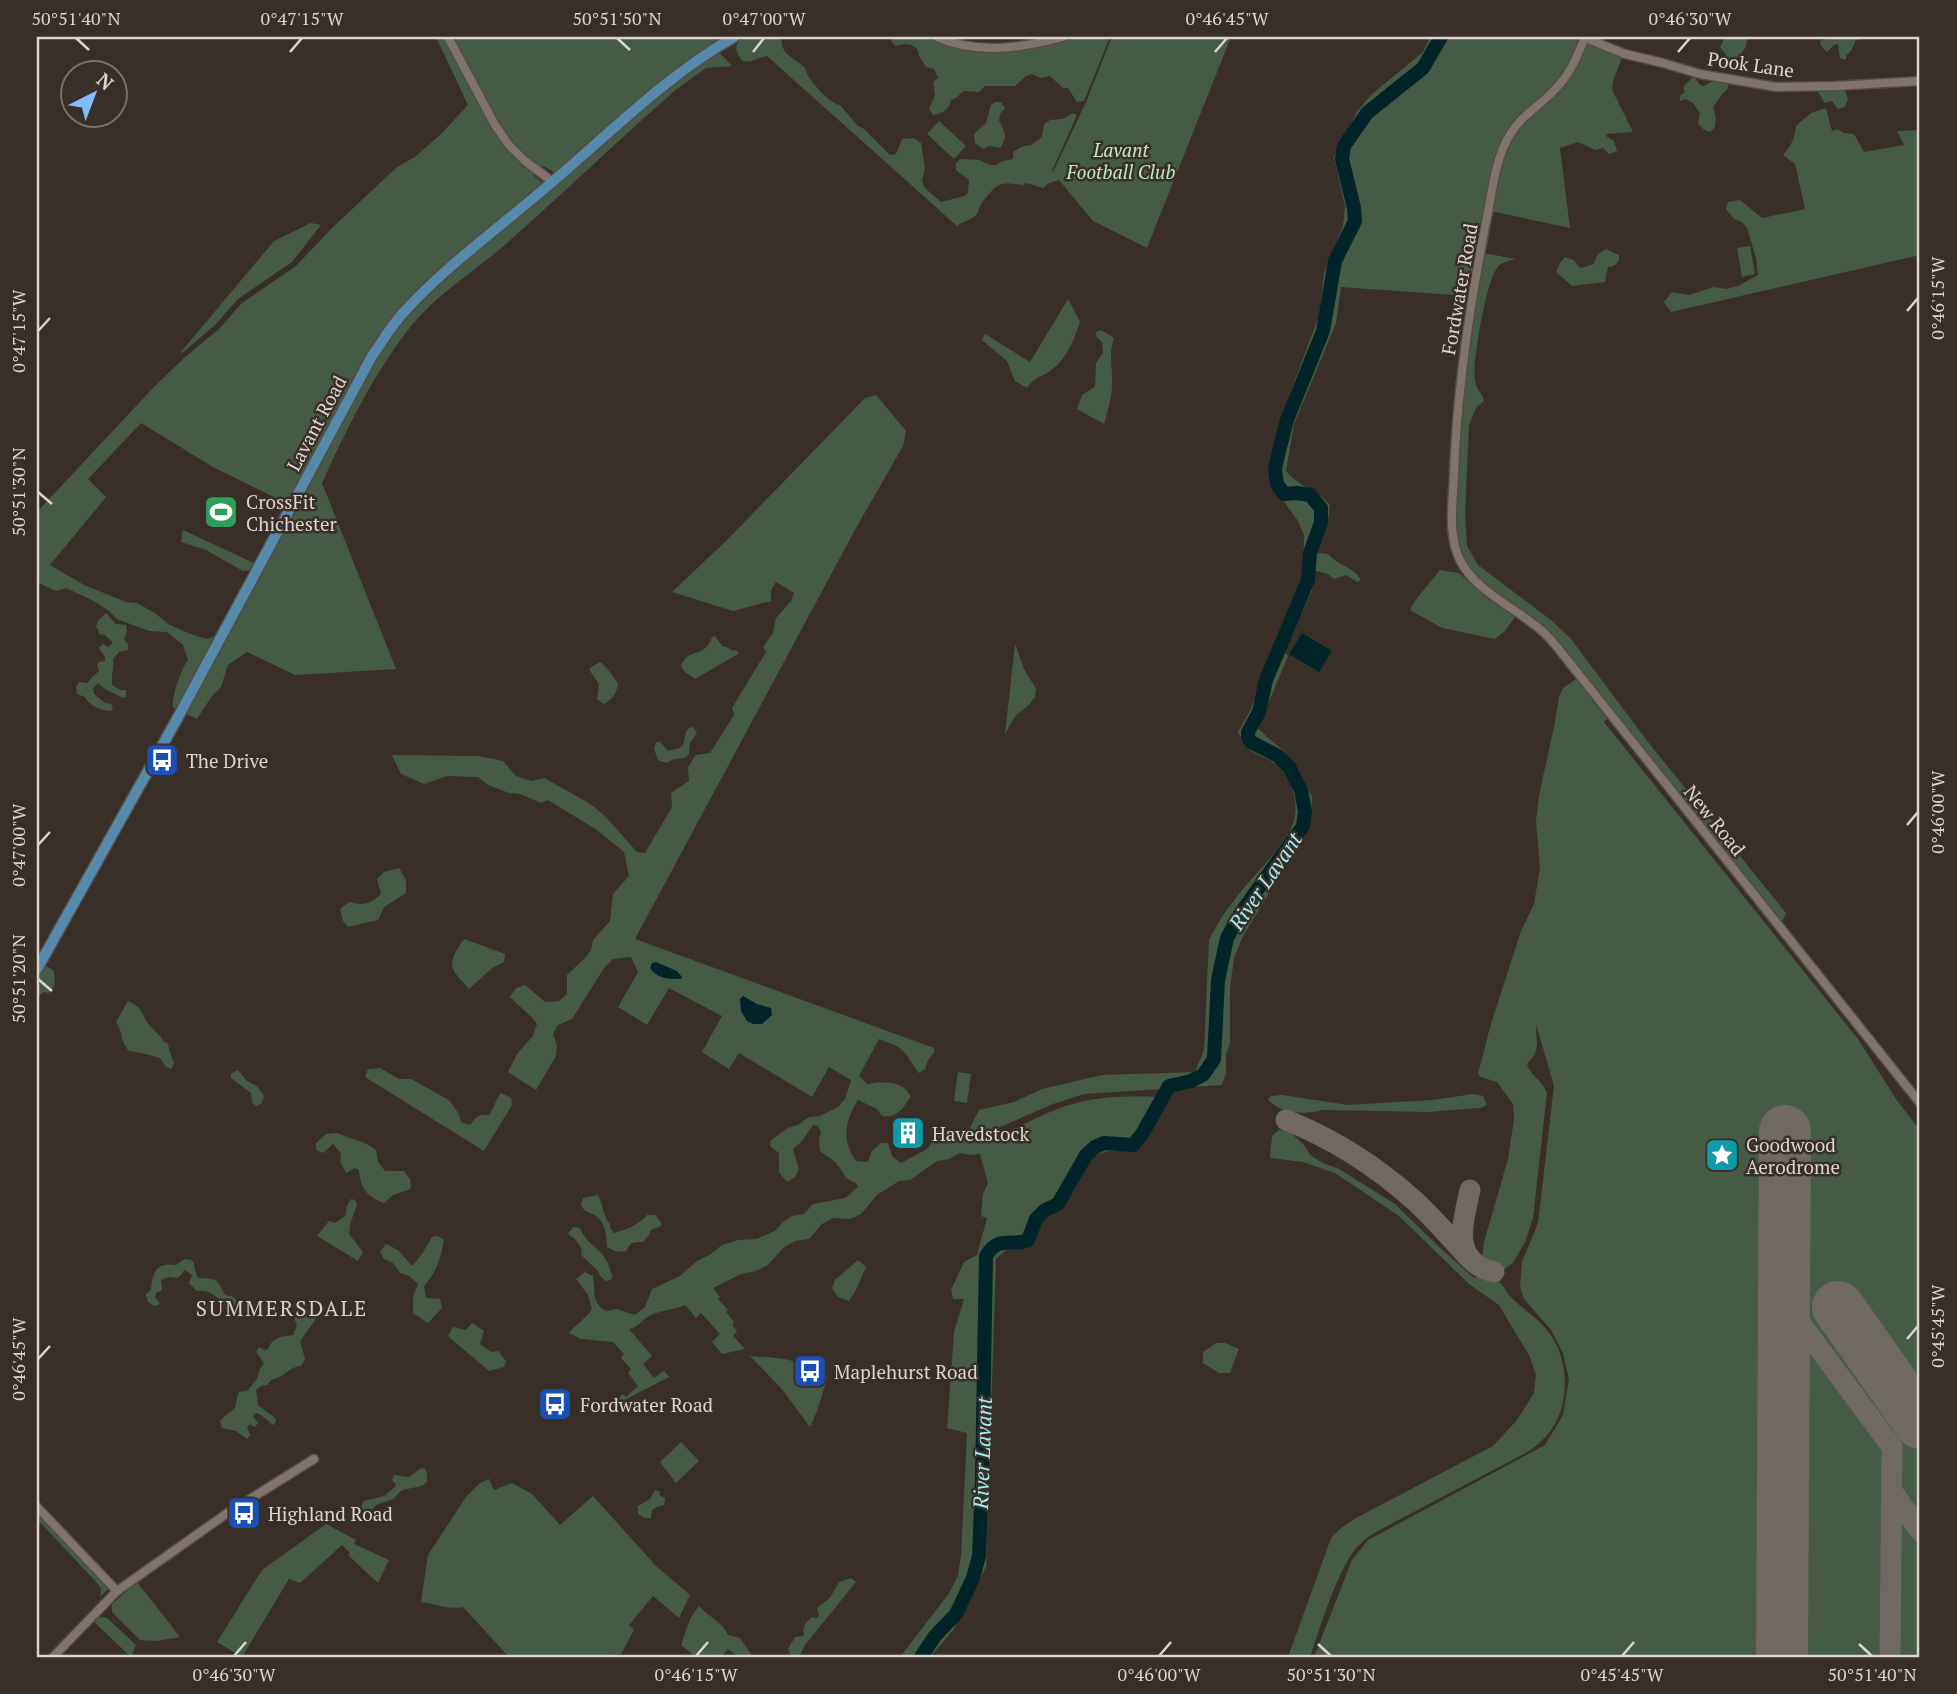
<svg xmlns="http://www.w3.org/2000/svg" width="1957" height="1694" viewBox="0 0 1957 1694" font-family="'PT Serif',serif">
  <style>
    .green { fill: #465b46 }
    .water { fill: #002427 }
    .lines { fill: none; stroke-linecap: round; stroke-linejoin: round }
    .river { stroke: #002427; stroke-width: 14 }
    .taxiway { stroke: #706862; stroke-width: 21 }
    .runway { stroke: #706862; stroke-width: 52 }
    .minor-casing { stroke: #544c46; stroke-width: 11 }
    .major-casing { stroke: #544c46; stroke-width: 13 }
    .minor { stroke: #80746c; stroke-width: 8 }
    .major { stroke: #568aad; stroke-width: 10 }
    .ticks { fill: none; stroke: #dbd4d0; stroke-width: 2.5 }
    .labels { text-anchor: middle; dominant-baseline: central; stroke-width: 5; stroke-linejoin: round; paint-order: stroke }
    .street-label { font-size: 19px; fill: #dbd4d0; stroke: #392f28 }
    .park-label { font-size: 19px; font-style: italic; fill: #bee9bf; stroke: #392f28 }
    .poi-label { font-size: 19px; fill: #dbd4d0; stroke: #392f28; text-anchor: start }
    .water-label { font-size: 21px; font-style: italic; fill: #a3ecf3; stroke: #392f28 }
    .neighbourhood-label { font-size: 21px; letter-spacing: 2px; fill: #dbcec6; stroke: #392f28 }
    .neatline { fill: none; stroke: #dbd4d0; stroke-width: 2.5 }
    .ticks-label { font-size: 18px; text-anchor: middle; fill: #dbd4d0 }
  </style>
  <rect width="100%" height="100%" fill="#392f28"/>
  <g class="green">
    <path d="M436 37H726L627 110 556 173 543 166 533 175 544 184 433 278 369 353 350 385 288 504 213 467 141 423 88 479 106 497 50 565 84 585 126 602 137 603 155 613 168 624 188 633 206 639 216 636 224 640 334 434 375 361 407 316 438 285 632 118 718 51 732 66 706 68 677 89C619 139 565 192 507 243 475 271 438 293 411 326 374 373 347 428 322 483L396 669 295 675 247 652 228 665 221 687 212 696 197 719 173 708C171 698 181 669 188 660L183 645 167 632 149 631 117 619 109 611 94 601 66 588 56 591 37 582V512L153 388 184 358 219 329 242 303 296 266 331 229 397 167 415 157 441 134 468 105Z"/>
    <path d="M744 37H782C779 53 793 57 803 66 808 71 805 70 808 76 814 85 829 103 840 105L858 126 864 129 890 155 896 154 902 139 914 138 921 143 925 168 922 181 925 188 941 202 965 196 968 193 969 180 956 170V163L960 159 979 160 990 165H996L1003 161 1013 159V152L1021 147 1031 145 1042 137 1044 124 1050 120 1063 119 1073 113 1077 115 1052 171 1053 172 1086 102 1112 37H1231L1147 248 1093 221 1059 180 1047 184 1044 188 1026 183 1023 185C996 181 997 185 981 204 979 206 979 211 977 214 973 220 963 221 957 226L767 56C758 57 753 63 743 61 735 54 733 43 744 37Z"/>
    <path d="M891 37H931L950 46 1032 47 1072 37H1110L1084 101 1077 102 1068 88H1063L1050 76 1041 78 1032 74 1026 76 1015 86H985L979 92 964 91 956 98 951 100C949 110 943 113 933 115L929 109 935 95 933 82 938 78 934 69 926 67 919 56 918 50C911 43 905 43 896 46L891 41Z"/>
    <path d="M1430 37H1576L1623 55 1613 81 1612 90 1633 132 1606 134 1607 137 1614 141 1617 151 1609 154 1603 148 1595 150 1578 142 1560 148 1570 228 1486 210 1468 296 1341 287 1336 323 1294 424 1286 471C1298 486 1317 490 1330 505L1328 520 1317 553 1328 554C1337 565 1354 567 1361 580L1357 582 1346 575 1334 579 1328 574 1314 570 1312 591 1284 652 1288 656 1258 728 1267 737 1284 751 1301 775 1312 797 1311 820 1275 873 1271 890 1243 936 1234 958 1230 988V1043L1226 1055V1073L1222 1085 1084 1094 1053 1104 993 1130 995 1139C1015 1129 1035 1118 1055 1110 1089 1096 1124 1096 1160 1097L1134 1150 1108 1151 1095 1155 1086 1164 1074 1191 1059 1207 1046 1214 1038 1224 1033 1245 1006 1250 996 1259 986 1567 954 1629 930 1657H900L950 1592 958 1575 961 1555 967 1433 947 1428 954 1332 964 1299H953L951 1290 964 1262 977 1255 987 1218 981 1216 983 1194 988 1183 980 1154 970 1155 960 1153 949 1159 937 1161 910 1180 899 1181 877 1195 861 1214 850 1219 833 1218 822 1224 809 1239 795 1241 783 1248 768 1265 756 1271 741 1274 713 1288 720 1297 718 1299 728 1310 726 1312 734 1322 732 1325 737 1331 733 1336 745 1349 722 1354 712 1342 720 1334 701 1313 696 1318 685 1305C674 1310 660 1310 649 1316 641 1320 638 1328 629 1329L652 1356 643 1364 654 1378 664 1371 669 1377 609 1408 604 1403 608 1399 612 1404 623 1394 626 1397 638 1386 628 1373 631 1369 621 1358 624 1354 613 1342 581 1339 569 1333C576 1324 586 1319 592 1309L588 1295 576 1279 585 1272 593 1276 595 1299 600 1307 606 1311 616 1309 635 1315 645 1307 652 1289 680 1276 697 1261 711 1254 722 1245 738 1240 756 1239 775 1231 784 1221 792 1216 804 1214 813 1204 845 1198 858 1187 856 1183C843 1179 843 1170 835 1162 831 1158 824 1155 820 1151L819 1140 821 1132 818 1126 813 1125 802 1141 793 1149 799 1170 795 1177 787 1182 779 1172V1153L770 1146 771 1140 788 1128 798 1125 809 1117 820 1116 838 1107 845 1099 851 1080 829 1067 812 1097 739 1053 729 1069 702 1052 722 1016 669 988 647 1025 618 1007 638 972 631 957 613 959 604 968 572 1019 558 1025 553 1034 557 1045 556 1056 536 1090 508 1072 517 1054 533 1036 537 1024C530 1013 519 1007 510 997L516 988 525 985 545 1002 559 1001 567 994V975L586 957 591 950 593 940 610 921 613 894 629 876 624 852 597 830 548 800 541 803 520 794 509 793 488 785 478 777 447 776 424 784 401 774 392 755 478 756 503 761 516 776 531 781 544 778 589 803 605 816 637 852 645 853 672 807 671 793 689 781 688 767 696 755 710 753 734 715 732 708 766 652 763 647 773 633 776 618 791 601 794 593 776 582 771 590V601L733 611 672 592 726 541 865 398 876 395 906 431 903 446 856 528 635 939 934 1048 935 1051 928 1060 925 1069 919 1073C912 1065 908 1055 901 1049 895 1044 886 1042 879 1039L859 1076 867 1084C877 1082 893 1081 903 1087 906 1089 908 1093 911 1096 903 1108 897 1119 882 1116L877 1109 858 1100C845 1120 841 1140 856 1161L868 1162 872 1151 881 1143H888L892 1156 901 1163 927 1149 937 1136 947 1129 968 1132 979 1110 1014 1102 1042 1089 1102 1075 1195 1072 1204 1050 1209 940C1221 915 1238 894 1256 874 1267 862 1286 841 1292 826 1300 808 1294 785 1282 770 1273 758 1256 757 1246 746 1243 743 1241 736 1238 732L1250 711 1270 658 1303 579 1304 535 1298 521 1273 486 1271 466 1284 421 1289 396 1319 316 1324 273 1343 226 1345 206 1334 157 1357 112 1372 94 1423 52Z"/>
    <polygon points="1723,37 1742,37 1747,39 1746,47 1737,59 1729,59 1720,47 1723,42"/>
    <polygon points="1829,37 1875,37 1856,40 1851,51 1846,55 1846,60 1840,58 1838,44 1834,45 1827,52 1821,46 1820,41"/>
    <path d="M1693 77 1696 79 1700 85 1704 86C1713 80 1719 81 1729 84L1727 90 1723 93 1713 107 1716 118 1715 127 1710 132 1703 129 1698 123 1700 114 1694 104 1686 99 1680 101V96L1685 92 1683 87Z"/>
    <polygon points="1821,89 1840,89 1845,91 1848,99 1845,107 1838,109 1832,101 1825,103 1818,92"/>
    <path d="M995 102H1001L1005 108 1000 114 999 121C1005 132 1008 137 1000 148L989 146 983 149 975 143 974 134 986 123 991 105Z"/>
    <path d="M1826 108 1832 131 1837 129 1844 133 1854 134 1864 152 1904 145 1897 131 1920 130V255L1671 312 1664 302 1672 292 1689 295 1714 287 1726 289 1738 286 1758 275 1756 258 1747 228 1742 222 1734 219 1726 209 1728 202 1740 200 1762 218 1805 209 1795 164 1783 155C1791 146 1795 138 1796 126L1811 113Z"/>
    <polygon points="939,121 966,146 954,159 927,134"/>
    <polygon points="311,223 321,225 292,262 238,299 215,325 182,353 181,352 274,241"/>
    <polygon points="1750,246 1755,274 1742,277 1737,248"/>
    <path d="M1606 249 1619 255V261L1614 266 1608 267 1605 282 1572 286 1556 272 1560 263 1565 257 1574 260 1580 268 1594 264C1596 256 1598 253 1606 249Z"/>
    <path d="M1483 253 1516 259C1509 261 1501 262 1497 268 1486 282 1472 363 1475 381 1476 388 1482 393 1484 401L1476 408 1469 425 1465 515 1467 546 1478 565 1551 620 1571 639 1648 742 1786 913 1782 922 1546 628 1492 590 1470 571 1464 561 1457 544 1455 525 1462 408 1467 352Z"/>
    <path d="M1068 299 1080 322C1074 340 1066 360 1050 371 1038 379 1037 375 1027 388L1015 381 1007 361 982 340 985 334 1030 362Z"/>
    <path d="M1101 330 1114 338C1108 354 1113 368 1112 384 1112 397 1108 410 1104 424L1077 409 1082 395 1095 387 1096 363 1103 353 1102 342 1096 336V332Z"/>
    <polygon points="183,530 256,564 253,570 243,571 206,550 181,542"/>
    <polygon points="1440,570 1459,573 1487,598 1515,617 1505,631 1495,639 1442,628 1410,610 1414,602"/>
    <path d="M106 613 116 624 126 625 127 631 124 639 128 644V650L119 652 113 659C114 668 111 676 112 685L120 690H126V697L123 698 105 689 98 683 93 688 94 694 105 703 111 704 113 707 111 711C99 710 90 706 85 697L77 694 76 687 79 682 88 683 91 678 99 671 97 665 99 662 105 661V657L99 648 103 644 108 647 113 643 105 635 99 634 98 629 96 627 98 621Z"/>
    <path d="M715 636 722 646 729 648 731 650 738 651V654L695 679 685 672 681 666C689 646 704 660 712 637Z"/>
    <polygon points="1015,644 1024,669 1036,689 1035,697 1028,706 1016,715 1005,734"/>
    <path d="M600 662C606 666 614 677 618 684 616 694 613 700 603 704L597 699 599 684 590 671V668Z"/>
    <path d="M1576 679 1607 719 1604 722 1858 1039 1898 1102 1920 1130V1657H1314L1352 1560 1368 1540 1545 1445 1563 1415 1569 1379 1563 1353 1551 1330 1524 1299 1520 1287 1522 1262 1538 1223 1554 1086 1536 1024 1537 1045 1535 1054 1527 1064C1532 1078 1541 1078 1547 1093L1533 1218 1525 1242 1513 1263 1503 1270 1490 1269 1482 1260 1484 1242 1508 1159 1514 1119 1513 1104 1497 1082 1481 1077 1478 1074 1490 1027 1521 931 1534 904 1540 868 1536 821 1539 795 1554 727 1559 697 1563 688Z"/>
    <polygon points="693,727 697,733 690,743 689,754 685,758 674,759 666,763 658,760 654,749 656,742 660,742 668,751 679,748 683,745 686,732 689,728"/>
    <path d="M399 868 406 880V893L384 907 378 920 348 927 343 921 340 909 349 902C364 906 370 904 381 894L377 879 384 872Z"/>
    <path d="M464 939 505 954 504 962 492 968 469 989C449 967 446 965 464 939Z"/>
    <polygon points="44,965 54,971 55,984 49,993 43,992 37,998 37,977"/>
    <path d="M128 1001C147 1010 140 1016 152 1028 156 1033 160 1035 164 1042L168 1043 169 1050 174 1063 171 1069 165 1066 160 1058 146 1054 129 1051C119 1039 124 1034 116 1022Z"/>
    <path d="M380 1068 399 1079H411L449 1100 459 1114 461 1122 470 1125C476 1117 478 1114 489 1115 495 1107 495 1100 501 1093L511 1098 512 1105 484 1151 365 1077 368 1069Z"/>
    <polygon points="238,1070 247,1081 257,1086 264,1096 262,1103 256,1106 252,1102 251,1093 231,1078 231,1074"/>
    <polygon points="958,1072 971,1074 967,1103 954,1101"/>
    <path d="M1474 1094 1483 1096 1487 1105 1480 1108 1428 1112 1322 1110C1306 1115 1278 1114 1268 1099L1271 1096 1282 1095 1348 1105 1432 1100Z"/>
    <path d="M1279 1130 1289 1131 1304 1145 1311 1156 1323 1163 1339 1169 1395 1204 1437 1245 1474 1278C1485 1275 1495 1275 1502 1285 1505 1288 1506 1291 1508 1294 1518 1306 1536 1316 1547 1330 1568 1355 1571 1399 1553 1427 1548 1436 1539 1443 1531 1450L1374 1533C1365 1539 1357 1546 1351 1555 1333 1584 1321 1625 1310 1657H1288L1331 1538 1341 1528 1356 1518 1493 1446 1517 1420 1534 1393 1536 1375 1530 1357 1499 1305 1469 1284 1399 1216 1335 1173 1303 1162 1270 1158 1272 1136Z"/>
    <path d="M337 1133C352 1140 363 1140 376 1150L378 1162 385 1171H404L410 1179 411 1187 408 1190 393 1195 384 1203C366 1196 361 1189 359 1170L355 1168 346 1173 340 1162 341 1153 333 1144 323 1153 316 1150V1143L326 1134Z"/>
    <path d="M598 1195C604 1205 602 1216 610 1224V1228L614 1233C626 1230 639 1225 647 1215H655L661 1222V1226L651 1230 649 1235 643 1242C634 1242 629 1242 627 1251 619 1253 614 1251 607 1247 607 1236 605 1221 595 1215 591 1213 587 1212 584 1210L581 1204 583 1198Z"/>
    <polygon points="351,1199 355,1200 357,1205 350,1224 349,1234 363,1252 358,1261 317,1236 329,1221 335,1223 345,1216 347,1206"/>
    <path d="M573 1227 580 1228C586 1244 599 1247 606 1260 610 1265 609 1271 613 1276L610 1280 606 1281 601 1277 598 1271 581 1255 582 1249 575 1239 568 1234Z"/>
    <path d="M438 1236 444 1240C441 1258 436 1273 424 1286L426 1298 440 1299 442 1308 428 1323 413 1313V1297L418 1284 409 1276 400 1273 393 1263 384 1259 380 1252 386 1244 398 1250 412 1266 422 1254 432 1237Z"/>
    <path d="M185 1259 191 1260 194 1263 195 1270 198 1278C217 1279 217 1278 225 1295L234 1297 240 1308 237 1313H234C223 1304 213 1288 197 1291L189 1283 192 1275 185 1270 178 1278 169 1277 161 1280 162 1290 156 1293 155 1297 160 1304 154 1306 148 1302 146 1294 151 1290C152 1272 157 1262 176 1265Z"/>
    <polygon points="858,1260 866,1267 855,1292 849,1301 838,1297 832,1288 835,1280"/>
    <path d="M299 1309H307L318 1315C317 1318 303 1337 300 1341L305 1359 301 1366C288 1367 284 1378 271 1380L267 1385 261 1386 256 1390 258 1405 275 1418 276 1422 273 1425 261 1415 256 1413 253 1416 258 1423 255 1427 250 1424 247 1427 250 1435 247 1439 236 1431 222 1428 220 1421C224 1415 233 1412 235 1407 237 1402 236 1398 239 1392L247 1391 257 1379 260 1369 264 1363 256 1352 259 1347 264 1350 268 1349C272 1338 282 1336 293 1335L297 1325 294 1318Z"/>
    <polygon points="472,1323 484,1331 480,1344 491,1352 498,1351 506,1361 504,1367 489,1371 448,1336 453,1327 466,1330"/>
    <polygon points="1216,1343 1225,1343 1239,1349 1230,1373 1219,1373 1203,1363 1203,1352"/>
    <path d="M750 1356C784 1358 798 1359 828 1376L817 1411 810 1427 781 1388Z"/>
    <polygon points="681,1442 699,1461 676,1483 660,1462"/>
    <polygon points="421,1468 425,1469 427,1474 427,1482 422,1486 402,1490 393,1499 376,1505 373,1509 363,1510 361,1506 364,1501 384,1496 395,1487 396,1484 392,1480 394,1475 409,1477"/>
    <path d="M489 1479 494 1490 512 1483 532 1494 560 1525 593 1496 656 1566 690 1595 679 1618 653 1596 629 1625 634 1630 621 1654 615 1655 618 1657H509L463 1607C449 1610 435 1604 421 1602L428 1555 466 1497 480 1483Z"/>
    <polygon points="655,1490 660,1492 659,1495 665,1498 664,1505 657,1507 652,1510 651,1518 645,1518 638,1514 638,1506 650,1499"/>
    <polygon points="37,1515 107,1585 107,1590 100,1597 101,1589 98,1584 37,1519"/>
    <polygon points="326,1524 356,1540 354,1544 389,1560 378,1583 348,1555 350,1553 342,1545 300,1583 289,1579 242,1657 217,1642 262,1570"/>
    <path d="M851 1578 856 1582 805 1645 799 1657H791L788 1649 795 1637 804 1636C802 1627 805 1623 812 1617L817 1618 819 1616 817 1608 830 1598 839 1582Z"/>
    <polygon points="137,1582 180,1637 156,1641 140,1640 112,1612 112,1604"/>
    <path d="M699 1606C707 1615 724 1624 728 1635L740 1638 753 1657H739L728 1649 721 1657H696L681 1645 690 1619Z"/>
    <polygon points="99,1617 107,1618 136,1645 131,1657 94,1622"/>
  </g>
  <g class="water">
    <polygon points="1302,633 1332,651 1319,672 1289,654"/>
    <path d="M656 962 677 971 682 977 681 979C669 979 657 979 650 968L652 963Z"/>
    <polygon points="743,996 757,1004 771,1008 772,1015 762,1024 753,1024 747,1021 741,1011 740,999"/>
  </g>
  <g class="lines">
    <path class="river" d="M921 1657 935 1636 956 1614 973 1578 979 1556 982 1480 986 1256C998 1235 1012 1247 1028 1240L1036 1219 1045 1210 1058 1204 1086 1155 1095 1147 1104 1143 1133 1145 1142 1134 1169 1086 1191 1081 1203 1075 1214 1059 1218 980 1227 938 1240 914 1303 826 1305 812 1301 790 1289 767 1278 756 1251 742 1248 737V732L1259 712 1266 680 1308 580 1310 553 1321 522V508L1310 495 1297 493 1284 494 1277 484 1275 469 1279 451 1287 420 1323 331 1335 261 1355 221 1354 208 1342 159 1344 146 1367 113 1423 68 1441 37"/>
    <g class="taxiway">
      <path d="M1286 1120C1334 1139 1377 1167 1415 1201 1434 1219 1451 1238 1468 1257"/>
      <path d="M1470 1190C1463 1223 1450 1261 1494 1272"/>
      <polyline points="1784,1301 1892,1447 1890,1657"/>
      <polyline points="1892,1491 1920,1531"/>
    </g>
    <g class="runway">
      <polyline points="1838,1307 1920,1423"/>
      <polyline points="1782,1657 1785,1131"/>
    </g>
    <g class="minor-casing">
      <g id="minor">
        <polyline points="448,37 495,125 509,145 525,161 553,182"/>
        <path d="M937 37C978 55 1021 48 1063 37"/>
        <polyline points="1583,37 1625,54 1663,63 1700,74 1776,87 1834,86 1920,81"/>
        <path d="M1585 37C1578 54 1572 70 1560 84 1540 108 1518 114 1504 146 1494 169 1492 193 1487 217 1470 303 1457 387 1454 474 1453 503 1447 536 1461 562 1476 591 1517 609 1541 630 1552 639 1560 651 1569 662L1920 1103"/>
        <polyline points="37,1507 117,1591"/>
        <polyline points="53,1657 117,1591 226,1514 314,1459"/>
      </g>
    </g>
    <g class="major-casing">
      <path id="major" d="M37 969 177 719 372 356C382 342 391 326 403 313 445 266 503 225 551 183 610 133 666 76 734 37"/>
    </g>
    <use href="#minor" class="minor"/>
    <use href="#major" class="major"/>
  </g>
  <path class="ticks" d="M76 38 89 50M617 38 630 50M290 52 302 38M753 52 764 38M1215 52 1227 38M1678 52 1690 38M1907 311 1918 298M38 331 50 318M38 492 52 504M1907 825 1918 812M38 845 50 832M38 979 52 991M1907 1339 1918 1326M38 1359 50 1346M1318 1644 1331 1656M1859 1644 1872 1656M234 1656 246 1642M696 1656 708 1642M1159 1656 1171 1642M1622 1656 1634 1642"/>
  <defs>
    <g id="stadium-square" transform="scale(1.75)"><rect x="-9" y="-9" width="18" height="18" rx="4" fill="#2e9e5b" stroke="#392f28"/><path d="M0-5a6.5 5 0 1 0 0 10a6.5 5 0 1 0 0-10ZM-3.5-1.8h7v3.6h-7Z" fill="#fff"/></g>
    <g id="bus-square" transform="scale(1.75)"><rect x="-9" y="-9" width="18" height="18" rx="4" fill="#1a4fb4" stroke="#392f28"/><path d="M-5-6H5V4H4V6H2V4H-2V6H-4V4H-5ZM-3.5-4V0h7V-4ZM-3.5 1.2v1.5H-2V1.2ZM2 1.2v1.5H3.5V1.2Z" fill="#fff"/></g>
    <g id="building-square" transform="scale(1.75)"><rect x="-9" y="-9" width="18" height="18" rx="4" fill="#0f9aa8" stroke="#392f28"/><path d="M-4-6H4V6H1V3H-1V6H-4ZM-2.5-4.3h1.7v1.8h-1.7ZM.8-4.3h1.7v1.8H.8ZM-2.5-1h1.7V.8h-1.7ZM.8-1h1.7V.8H.8Z" fill="#fff"/></g>
    <g id="sight-square" transform="scale(1.75)"><rect x="-9" y="-9" width="18" height="18" rx="4" fill="#0f9aa8" stroke="#392f28"/><path d="M0-6L1.8-2.2L6-1.7L2.9 1.2L3.7 5.4L0 3.3L-3.7 5.4L-2.9 1.2L-6-1.7L-1.8-2.2Z" fill="#fff"/></g>
  </defs>
  <g fill-rule="evenodd">
    <use href="#stadium-square" x="221" y="512"/>
    <use href="#bus-square" x="162" y="760"/>
    <use href="#building-square" x="908" y="1133"/>
    <use href="#sight-square" x="1722" y="1155"/>
    <use href="#bus-square" x="810" y="1371"/>
    <use href="#bus-square" x="555" y="1404"/>
    <use href="#bus-square" x="244" y="1513"/>
  </g>
  <g class="labels">
    <g class="street-label">
      <text transform="translate(1751 64) rotate(8)">Pook Lane</text>
      <text transform="translate(1459 289) rotate(-80)">Fordwater Road</text>
      <text transform="translate(316 423) rotate(-62)">Lavant Road</text>
      <text transform="translate(1715 820) rotate(51)">New Road</text>
    </g>
    <g class="park-label">
      <text x="1121" y="149">Lavant<tspan x="1121" dy="22">Football Club</tspan></text>
    </g>
    <g class="poi-label">
      <text x="246" y="501">CrossFit<tspan x="246" dy="22">Chichester</tspan></text>
      <text x="186" y="760">The Drive</text>
      <text x="932" y="1133">Havedstock</text>
      <text x="1746" y="1144">Goodwood<tspan x="1746" dy="22">Aerodrome</tspan></text>
      <text x="834" y="1371">Maplehurst Road</text>
      <text x="580" y="1404">Fordwater Road</text>
      <text x="268" y="1513">Highland Road</text>
    </g>
    <g class="water-label">
      <text transform="translate(1265 881) rotate(-56)">River Lavant</text>
      <text transform="translate(982 1453) rotate(-88)">River Lavant</text>
    </g>
    <g class="neighbourhood-label">
      <text x="282" y="1308">SUMMERSDALE</text>
    </g>
  </g>
  <rect width="1957" height="1694" fill="none" stroke="#392f28" stroke-width="77"/>
  <g transform="translate(94 94) rotate(42)"><circle r="33" fill="#392f28" stroke="#7a716b" stroke-width="2"/>
  <path d="M0-5L12 26L0 18L-12 26Z" fill="#82bcfa"/>
  <text y="-10" font-size="19" font-weight="bold" text-anchor="middle" fill="#dbd4d0">N</text>
  </g>
  <rect x="38" y="38" width="1880" height="1618" class="neatline"/>
  <g class="ticks-label">
    <text x="76" y="25">50°51'40"N</text>
    <text x="302" y="25">0°47'15"W</text>
    <text x="617" y="25">50°51'50"N</text>
    <text x="764" y="25">0°47'00"W</text>
    <text x="1227" y="25">0°46'45"W</text>
    <text x="1690" y="25">0°46'30"W</text>
    <text transform="translate(1938 298) rotate(-90)" y="6">0°46'15"W</text>
    <text transform="translate(19 331) rotate(-90)" y="6">0°47'15"W</text>
    <text transform="translate(19 492) rotate(-90)" y="6">50°51'30"N</text>
    <text transform="translate(1938 812) rotate(-90)" y="6">0°46'00"W</text>
    <text transform="translate(19 845) rotate(-90)" y="6">0°47'00"W</text>
    <text transform="translate(19 979) rotate(-90)" y="6">50°51'20"N</text>
    <text transform="translate(1938 1326) rotate(-90)" y="6">0°45'45"W</text>
    <text transform="translate(19 1359) rotate(-90)" y="6">0°46'45"W</text>
    <text x="234" y="1681">0°46'30"W</text>
    <text x="696" y="1681">0°46'15"W</text>
    <text x="1159" y="1681">0°46'00"W</text>
    <text x="1331" y="1681">50°51'30"N</text>
    <text x="1622" y="1681">0°45'45"W</text>
    <text x="1872" y="1681">50°51'40"N</text>
  </g>
</svg>
